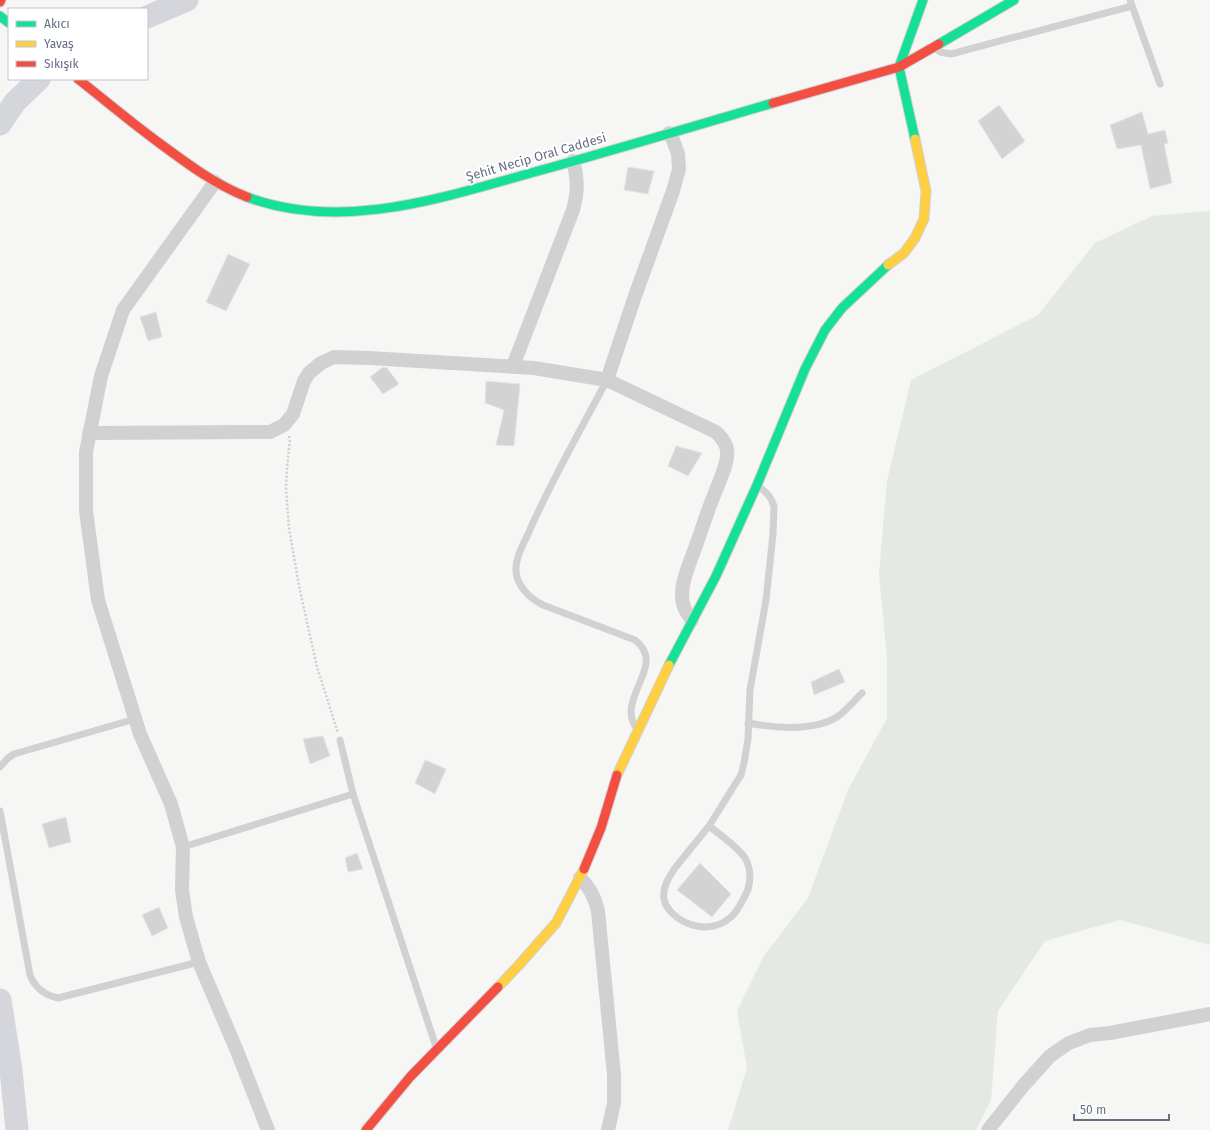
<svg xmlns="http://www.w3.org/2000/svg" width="1210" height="1130" viewBox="0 0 1210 1130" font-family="'Fira Sans',sans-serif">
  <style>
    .green { fill: #e4e9e3 }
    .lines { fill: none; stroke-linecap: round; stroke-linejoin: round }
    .river { stroke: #d4d6dc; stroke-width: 23 }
    .building { fill: #d3d3d4; stroke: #e5e5e4 }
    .fast-casing { stroke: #d2d2d4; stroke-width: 11 }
    .slow-casing { stroke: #d2d2d4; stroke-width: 11 }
    .jam-casing { stroke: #d2d2d4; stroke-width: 11 }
    .path { stroke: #cececf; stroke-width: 2.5; stroke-dasharray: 2 2; stroke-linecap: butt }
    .lane { stroke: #d1d1d3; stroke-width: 7 }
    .street { stroke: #d1d1d3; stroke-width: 14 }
    .fast { stroke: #16e098; stroke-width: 9 }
    .slow { stroke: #ffcf43; stroke-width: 9 }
    .jam { stroke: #f24e42; stroke-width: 9 }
    .labels { text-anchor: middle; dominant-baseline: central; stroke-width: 4; stroke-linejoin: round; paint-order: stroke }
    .street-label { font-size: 13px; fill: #666d84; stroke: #fff }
  </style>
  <rect width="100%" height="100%" fill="#f6f6f5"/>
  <polygon class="green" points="1210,211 1210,945 1120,920 1045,941 998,1011 991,1100 976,1130 728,1130 747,1068 737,1011 764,956 808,898 848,790 887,718 887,658 879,574 887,481 911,380 1038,315 1095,243 1152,216"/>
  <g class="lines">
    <g class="river">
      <polyline points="147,17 187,0"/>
      <polyline points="0,124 15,102 39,79"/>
      <polyline points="0,1000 11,1070 17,1130"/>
    </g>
  </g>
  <g class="building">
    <polygon points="999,105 1025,141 1002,159 978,121"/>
    <polygon points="1142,112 1148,134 1165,130 1168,143 1164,144 1172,183 1150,189 1141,145 1117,149 1110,125"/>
    <polygon points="628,167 654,171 648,194 624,190"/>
    <polygon points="228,254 250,264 226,311 206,302"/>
    <polygon points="156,312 162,337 148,341 140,317"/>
    <polygon points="383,367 387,368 399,384 383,394 370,377"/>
    <polygon points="486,381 520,384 514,446 496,445 504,410 485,403"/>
    <polygon points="676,446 702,453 688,476 668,466"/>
    <polygon points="839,669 845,682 814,695 811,682"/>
    <polygon points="323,736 330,756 310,764 303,739"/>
    <polygon points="425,760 446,769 435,794 415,783"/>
    <polygon points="66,817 71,842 49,848 42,824"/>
    <polygon points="357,853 363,869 348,872 345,858"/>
    <polygon points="700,863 731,894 712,917 677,890"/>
    <polygon points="159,907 168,928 152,936 142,915"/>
  </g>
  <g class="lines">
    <g class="fast-casing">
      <g id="fast">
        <polyline points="0,16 9,23"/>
        <polyline points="939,44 1014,0"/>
        <polyline points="915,139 899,67 923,0"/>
        <path d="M247 197C347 234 452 194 549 168 624 147 698 125 773 103"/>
        <polyline points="669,665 716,576 757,485 805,369 825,330 842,308 888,265"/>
      </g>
    </g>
    <g class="slow-casing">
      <g id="slow">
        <polyline points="888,265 904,253 915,238 924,219 926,191 915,139"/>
        <polyline points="617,775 669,665"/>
        <polyline points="498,987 518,966 556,923 584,869"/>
      </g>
    </g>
    <g class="jam-casing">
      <g id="jam">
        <polyline points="0,2 1,0"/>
        <path d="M78 79C106 101 133 124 162 145 189 165 216 185 247 197"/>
        <polyline points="773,103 899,67 939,44"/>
        <polyline points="584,869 601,828 617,775"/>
        <polyline points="366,1130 410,1077 498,987"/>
      </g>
    </g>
    <polyline class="path" points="289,436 290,439 287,468 286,488 289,528 299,586 317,667 338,733"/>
    <g class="lane">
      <polyline points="1130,0 1160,84"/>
      <polyline points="935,48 940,52 951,54 1132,6"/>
      <path d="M607 380C580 431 551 481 528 534 523 545 515 559 516 571 517 587 531 599 543 605L635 640C662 661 632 685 631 711 631 717 632 721 635 726"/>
      <path d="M748 723C775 728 812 732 837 717 846 711 854 701 862 693"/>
      <polyline points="340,740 353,794 436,1047"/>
      <polyline points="0,767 8,758 14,754 135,719"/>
      <path d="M0 811 30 975C35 988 44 995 58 998L199 962"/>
      <path d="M709 826C719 834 739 848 745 858 752 870 751 885 745 896 739 907 735 916 724 922 708 931 687 927 673 914 669 910 665 906 664 899 662 888 669 877 675 868L709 826 734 786 741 775 744 763 748 739 750 690 766 600 773 534 774 506C771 496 766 492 758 486"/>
      <polyline points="183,847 353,794"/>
    </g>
    <g class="street">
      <polyline points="215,182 123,310 101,376 86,452 86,511 98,600 140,734 171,804 183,847 182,890 186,917 199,962 237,1051 268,1130"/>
      <path d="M513 366 573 210C578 192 578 179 573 161"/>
      <polyline points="607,380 635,296 673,191 679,169 678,154 673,140 669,133"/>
      <path d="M89 433 270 432 284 425 293 414 304 381 309 373 321 363 334 357 369 358 534 368 607 380 716 432C721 437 726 442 727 450 729 463 719 481 715 493 707 511 702 530 695 548 690 563 682 579 682 595 682 606 686 612 692 620"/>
      <path d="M580 878C590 887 595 898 598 911L614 1075V1103L608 1130"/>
      <polyline points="988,1130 1023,1086 1050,1056 1069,1043 1090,1035 1110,1033 1210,1014"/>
    </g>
    <use href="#fast" class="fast"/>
    <use href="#slow" class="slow"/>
    <use href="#jam" class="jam"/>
  </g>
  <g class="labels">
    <g class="street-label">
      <text transform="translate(536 157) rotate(-16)">Şehit Necip Oral Caddesi</text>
    </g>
  </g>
  <rect x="8" y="8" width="140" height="72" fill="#ffffff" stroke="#c2c5ce"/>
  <rect x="16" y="21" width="20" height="6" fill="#16e098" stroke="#c2c5ce"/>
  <text x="44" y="28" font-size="12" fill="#666d84">Akıcı</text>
  <rect x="16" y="41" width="20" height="6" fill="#ffcf43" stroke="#c2c5ce"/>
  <text x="44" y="48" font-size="12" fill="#666d84">Yavaş</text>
  <rect x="16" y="61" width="20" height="6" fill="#f24e42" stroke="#c2c5ce"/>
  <text x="44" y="68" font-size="12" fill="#666d84">Sıkışık</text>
  <path d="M1074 1114v6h95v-6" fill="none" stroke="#666d84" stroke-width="2"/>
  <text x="1080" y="1114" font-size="12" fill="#666d84" stroke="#ffffff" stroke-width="3" paint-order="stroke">50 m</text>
</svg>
